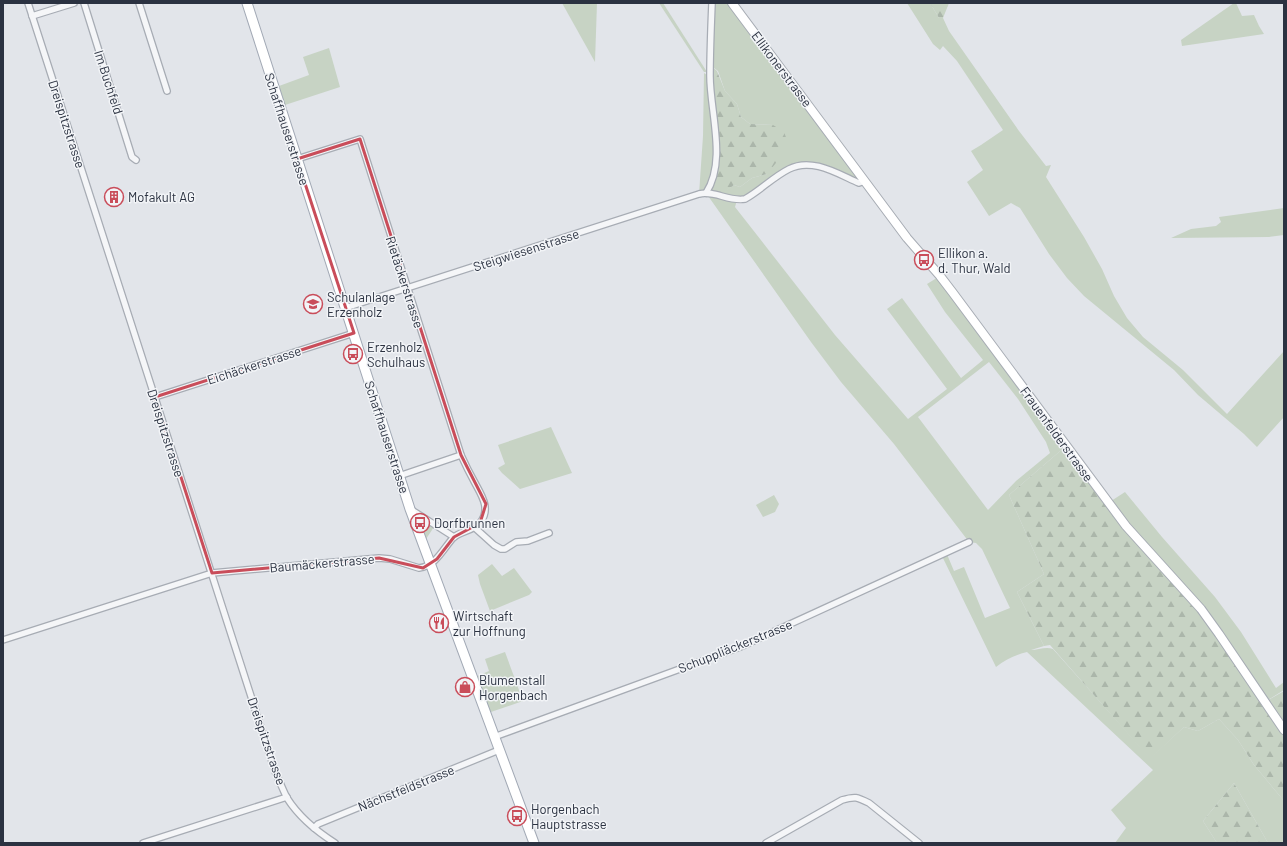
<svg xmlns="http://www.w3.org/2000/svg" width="1287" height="846" viewBox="0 0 1287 846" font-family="Barlow,sans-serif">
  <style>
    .green { fill: #c7d3c4; fill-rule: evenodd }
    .forest { fill: url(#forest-firs) }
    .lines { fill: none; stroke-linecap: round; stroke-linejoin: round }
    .street-casing { stroke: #a7acb4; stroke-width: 8 }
    .secondary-casing { stroke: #a7acb4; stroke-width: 10 }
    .primary-casing { stroke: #a2a9b5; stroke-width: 11 }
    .street { stroke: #f5f6f8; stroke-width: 5.5 }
    .secondary { stroke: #fff; stroke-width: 8 }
    .primary { stroke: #fff; stroke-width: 9 }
    .marked { fill: none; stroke: #c94d5a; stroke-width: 3; stroke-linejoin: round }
    .labels { text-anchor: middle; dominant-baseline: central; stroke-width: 3; stroke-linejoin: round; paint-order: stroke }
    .street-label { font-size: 13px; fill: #2b3241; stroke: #f2f4f7 }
    .poi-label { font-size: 13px; fill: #2b3241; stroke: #f2f4f7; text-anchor: start }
  </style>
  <defs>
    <pattern id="forest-firs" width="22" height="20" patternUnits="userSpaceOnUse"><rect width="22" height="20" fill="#c7d3c4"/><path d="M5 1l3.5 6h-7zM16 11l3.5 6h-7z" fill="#abb6aa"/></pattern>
  </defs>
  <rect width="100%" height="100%" fill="#e2e5ea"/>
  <g class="green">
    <polygon points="562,3 597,3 595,62"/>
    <polygon points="659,3 663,3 707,72 704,72"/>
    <path d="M712 3H732L862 183 811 165 789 169 750 196 737 200 735 207 835 335 908 419 947 389 887 309 902 298 961 378 983 360 945 312 927 284 940 276 1066 446 1009 495 1044 574 1017 592 1044 646 1031 650C1038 650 1046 646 1053 649L1150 758 1184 727 1198 731 1219 719 1238 740 1254 765 1284 801V843H1268L1234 783 1203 821 1217 843H1115L1126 828 1111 810 1153 770 1027 652C1015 655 1006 659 996 667L941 554 946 552 954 571 964 567 985 618 1010 608 982 549 976 543 969 542 894 444 841 382 811 342 706 193 699 194 703 136 704 73 710 77 723 192 734 185 740 187 752 178 767 174 773 125 750 124 741 117 737 104 725 91 718 71 710 65ZM989 362 1018 399 1046 442 1050 453 1016 481 988 510 918 417Z"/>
    <polygon points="907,3 930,3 939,18 943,18 949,31 1019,131 1046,166 1051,165 1046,177 1084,237 1102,269 1114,296 1127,318 1143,337 1183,370 1227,414 1284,351 1284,417 1257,447 1244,434 1198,395 1174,370 1084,296 1067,278 1049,254 1020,208 1011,203 989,216 967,182 983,170 971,151 981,145 1003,130 957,61 943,46 940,50 933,44"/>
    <polygon points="1234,3 1236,3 1242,16 1254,15 1259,26 1264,34 1182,46 1181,40"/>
    <polygon points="329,48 340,87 285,105 279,86 309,75 303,57"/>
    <polygon points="1284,208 1284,235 1269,237 1171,238 1191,229 1216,226 1221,222 1219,217"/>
    <polygon points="551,427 572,473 520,489 502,473 498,468 505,464 498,445"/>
    <polygon points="1125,492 1162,537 1215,597 1241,632 1276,688 1284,682 1284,690 1265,702 1108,503"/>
    <polygon points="774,495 779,504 775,512 763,517 756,505"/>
    <polygon points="421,520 434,527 426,539 420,521"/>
    <polygon points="492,564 502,576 514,568 532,592 529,595 490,611 480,584 478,575"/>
    <polygon points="505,652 523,701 488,713 475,677 489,671 485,659"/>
  </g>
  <g class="forest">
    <polygon points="930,3 949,3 943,18 939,18"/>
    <polygon points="710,65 717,71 725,91 737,104 741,117 750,124 773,125 784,132 787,140 784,153 767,174 752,178 740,187 734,185 723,193 711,185 715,170"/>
    <polygon points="1066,446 1108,503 1185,591 1265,702 1284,691 1284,801 1254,765 1238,740 1219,719 1198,731 1184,727 1150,759 1050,645 1044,646 1017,592 1044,574 1009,495"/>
    <polygon points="1234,783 1268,843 1217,843 1203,821"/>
  </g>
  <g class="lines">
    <g class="street-casing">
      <g id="street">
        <path d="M28 3 276 774C280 782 283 790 287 798 299 817 316 831 335 843"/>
        <polyline points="84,3 132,157 136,160"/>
        <polyline points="139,3 167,91"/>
        <polyline points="32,16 74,3"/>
        <path d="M706 193C727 161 710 112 710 76 710 52 711 27 712 3"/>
        <path d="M345 308 699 194C715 190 728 202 745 199 761 190 773 177 789 169 812 157 838 174 859 183L865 181"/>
        <polyline points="155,397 354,333"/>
        <polyline points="399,476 461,455"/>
        <polyline points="410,509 454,537"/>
        <polyline points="474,527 494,545 501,549 505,549 516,542 528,541 549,533"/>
        <path d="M3 640 212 573 379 558 390 559 419 568C436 566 443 549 453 538 460 531 473 531 480 523 491 509 482 496 475 483 470 474 465 464 461 455L360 139 297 159"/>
        <polyline points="494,737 740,647 969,542"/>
        <polyline points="314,828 318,824 499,750"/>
        <polyline points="143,843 287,797"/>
        <path d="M766 843 842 800C855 796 857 797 869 803L919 843"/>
      </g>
    </g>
    <g class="secondary-casing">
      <polyline id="secondary" points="732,3 907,238 940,276 953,293 1126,526 1201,609 1219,634 1284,730"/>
    </g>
    <g class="primary-casing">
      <polyline id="primary" points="247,3 410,509 534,843"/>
    </g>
    <use href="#street" class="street"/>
    <use href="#secondary" class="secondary"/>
    <use href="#primary" class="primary"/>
  </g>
  <path class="marked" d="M360 139 461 455 486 504 480 523 454 537 437 559 423 568 379 558 212 573 155 397 354 333 297 159Z"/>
  <defs>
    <g id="building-ring" transform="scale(1)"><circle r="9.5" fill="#f2f4f7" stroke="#c94d5a" stroke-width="1.5"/><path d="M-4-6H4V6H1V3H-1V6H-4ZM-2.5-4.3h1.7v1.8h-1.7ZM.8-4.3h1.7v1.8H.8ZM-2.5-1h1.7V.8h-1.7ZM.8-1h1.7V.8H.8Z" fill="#c94d5a"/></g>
    <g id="bus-ring" transform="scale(1)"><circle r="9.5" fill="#f2f4f7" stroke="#c94d5a" stroke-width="1.5"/><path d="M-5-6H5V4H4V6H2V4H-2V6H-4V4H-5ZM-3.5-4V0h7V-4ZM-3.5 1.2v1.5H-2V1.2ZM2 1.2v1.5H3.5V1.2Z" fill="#c94d5a"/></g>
    <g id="school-ring" transform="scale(1)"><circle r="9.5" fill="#f2f4f7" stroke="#c94d5a" stroke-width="1.5"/><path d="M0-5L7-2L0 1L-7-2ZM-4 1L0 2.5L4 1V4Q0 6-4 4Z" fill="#c94d5a"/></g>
    <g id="restaurant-ring" transform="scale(1)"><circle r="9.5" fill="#f2f4f7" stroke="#c94d5a" stroke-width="1.5"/><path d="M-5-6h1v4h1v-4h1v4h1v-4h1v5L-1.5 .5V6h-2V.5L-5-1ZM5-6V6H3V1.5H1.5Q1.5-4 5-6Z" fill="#c94d5a"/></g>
    <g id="shop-ring" transform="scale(1)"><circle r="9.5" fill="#f2f4f7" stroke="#c94d5a" stroke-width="1.5"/><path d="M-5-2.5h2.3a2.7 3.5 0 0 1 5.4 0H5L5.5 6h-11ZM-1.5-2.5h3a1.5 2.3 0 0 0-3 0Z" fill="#c94d5a"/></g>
  </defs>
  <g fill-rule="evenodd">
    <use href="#building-ring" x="114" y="197"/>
    <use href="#bus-ring" x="924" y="260"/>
    <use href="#school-ring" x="313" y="304"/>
    <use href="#bus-ring" x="353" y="354"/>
    <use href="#bus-ring" x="420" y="523"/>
    <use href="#restaurant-ring" x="439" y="623"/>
    <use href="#shop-ring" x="465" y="687"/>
    <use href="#bus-ring" x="517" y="816"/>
  </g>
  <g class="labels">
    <g class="street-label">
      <text transform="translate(782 69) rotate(53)">Ellikonerstrasse</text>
      <text transform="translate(109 82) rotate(72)">Im Buchfeld</text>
      <text transform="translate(67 124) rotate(72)">Dreispitzstrasse</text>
      <text transform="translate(287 129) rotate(72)">Schaffhauserstrasse</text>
      <text transform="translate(526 250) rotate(-18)">Steigwiesenstrasse</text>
      <text transform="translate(405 282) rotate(72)">Rietäckerstrasse</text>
      <text transform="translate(254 365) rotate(-18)">Eichäckerstrasse</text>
      <text transform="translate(166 433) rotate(72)">Dreispitzstrasse</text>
      <text transform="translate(1057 434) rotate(54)">Frauenfelderstrasse</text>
      <text transform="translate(387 437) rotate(72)">Schaffhauserstrasse</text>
      <text transform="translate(322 563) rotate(-5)">Baumäckerstrasse</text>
      <text transform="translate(735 646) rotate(-22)">Schuppliäckerstrasse</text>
      <text transform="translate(267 741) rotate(71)">Dreispitzstrasse</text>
      <text transform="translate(406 788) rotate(-22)">Nächstfeldstrasse</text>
    </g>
    <g class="poi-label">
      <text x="128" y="197">Mofakult AG</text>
      <text x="938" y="253">Ellikon a.<tspan x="938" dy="15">d. Thur, Wald</tspan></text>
      <text x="327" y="297">Schulanlage<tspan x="327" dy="15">Erzenholz</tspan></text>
      <text x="367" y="347">Erzenholz<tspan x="367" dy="15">Schulhaus</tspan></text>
      <text x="434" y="523">Dorfbrunnen</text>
      <text x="453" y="616">Wirtschaft<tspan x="453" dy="15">zur Hoffnung</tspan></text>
      <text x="479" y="680">Blumenstall<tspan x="479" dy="15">Horgenbach</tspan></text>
      <text x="531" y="809">Horgenbach<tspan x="531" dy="15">Hauptstrasse</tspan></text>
    </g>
  </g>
  <rect width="1287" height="846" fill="none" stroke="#2b3241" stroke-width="8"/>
</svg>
